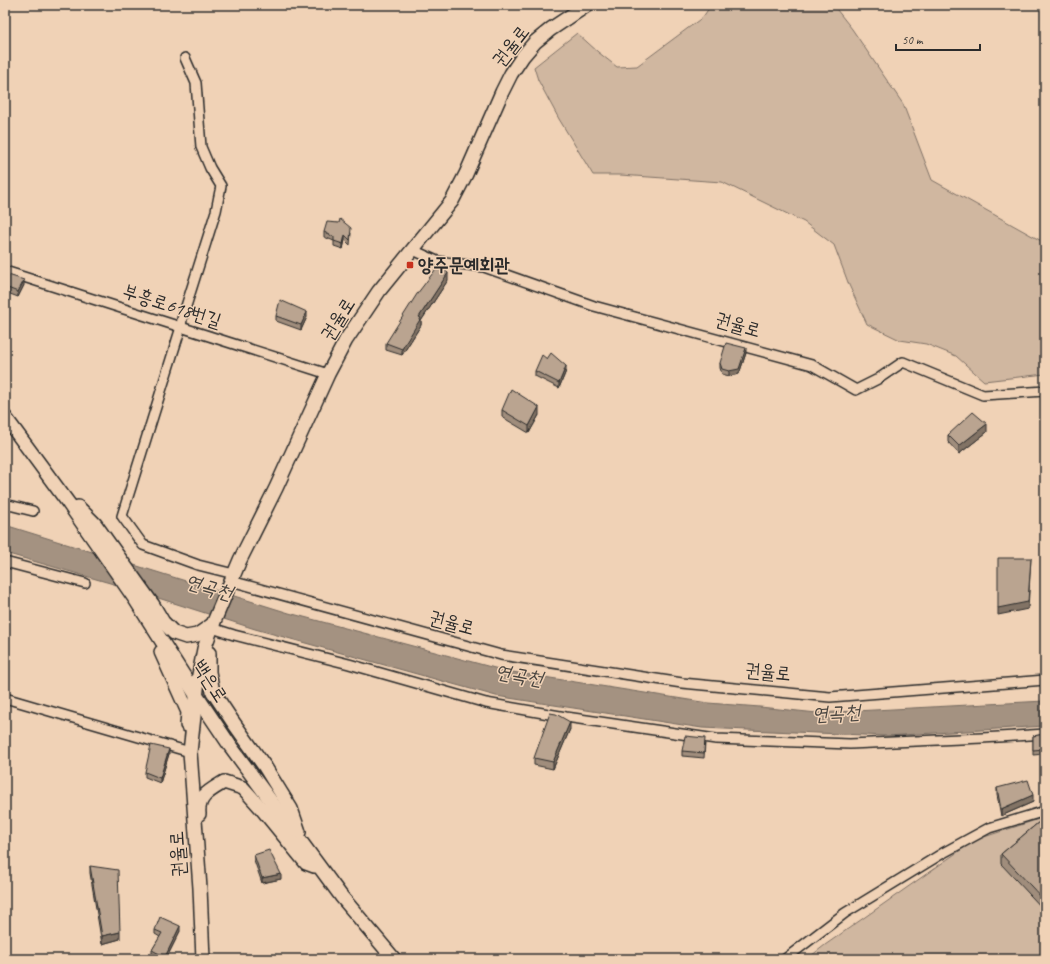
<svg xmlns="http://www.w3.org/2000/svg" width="1050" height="964" viewBox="0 0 1050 964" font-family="Caveat,'Poor Story',sans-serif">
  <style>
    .green { fill: #d0b7a0; stroke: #7e7166 }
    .water { fill: #a49281; stroke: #74695f }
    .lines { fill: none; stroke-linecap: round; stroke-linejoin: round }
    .street-casing { stroke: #2b2b2b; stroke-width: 12 }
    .secondary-casing { stroke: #2b2b2b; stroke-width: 16 }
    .street { stroke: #f0d2b6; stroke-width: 9 }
    .secondary { stroke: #f0d2b6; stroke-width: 13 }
    .wall { fill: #a08d7c; stroke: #2b2b2b }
    .shaded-wall { fill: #827365; stroke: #2b2b2b }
    .building { fill: #baa490; stroke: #2b2b2b }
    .poi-dot { fill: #c8321e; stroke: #f0d2b6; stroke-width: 1.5 }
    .labels { text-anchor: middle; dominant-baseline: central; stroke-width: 3; stroke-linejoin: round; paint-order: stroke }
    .street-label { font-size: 19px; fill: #2b2b2b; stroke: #f0d2b6 }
    .poi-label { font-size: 19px; font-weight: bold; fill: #2b2b2b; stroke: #f0d2b6; text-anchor: start }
    .water-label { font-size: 20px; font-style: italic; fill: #494540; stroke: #f0d2b6 }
  </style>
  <rect width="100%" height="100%" fill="#f0d2b6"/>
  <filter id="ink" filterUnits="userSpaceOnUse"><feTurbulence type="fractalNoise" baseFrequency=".025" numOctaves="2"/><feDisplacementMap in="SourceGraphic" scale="8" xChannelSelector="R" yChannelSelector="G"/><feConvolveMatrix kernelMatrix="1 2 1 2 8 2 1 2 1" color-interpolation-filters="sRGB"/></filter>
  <g filter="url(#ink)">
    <g class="green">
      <polygon points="711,5 833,5 852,29 903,104 932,180 1045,243 1045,374 984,381 956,356 926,344 900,340 867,324 849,285 834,245 804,222 722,182 620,175 593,175 559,119 538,80 534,67 577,33 598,52 617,67 637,66 703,17"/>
      <polygon points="1045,817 1045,959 807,959 825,945 975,840"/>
    </g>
    <polygon class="water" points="5,525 289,613 506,671 708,703 760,707 817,713 1045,701 1045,726 886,736 702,728 496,696 255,629 124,587 5,553"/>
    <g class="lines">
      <g class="street-casing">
        <g id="street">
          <polyline points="185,58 196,83 201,147 210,168 221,186 216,211 182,319 181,327 122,516 143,545 198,565 234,574"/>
          <polyline points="413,250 437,261 484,267 594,306 812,365 856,390 878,379 903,362 983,395 1045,391"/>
          <polyline points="5,271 328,374"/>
          <polyline points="5,504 33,511"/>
          <polyline points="5,562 85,583"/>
          <polyline points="231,581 501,655 682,683 830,697 1045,680"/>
          <polyline points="212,628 234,635 349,664 486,703 566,717 716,739 850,744 982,738 1045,734"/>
          <polyline points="5,698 190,752"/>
          <polyline points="785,959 845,913 943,853 989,828 1045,811"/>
        </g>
      </g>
      <g class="secondary-casing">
        <g id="secondary">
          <polyline points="5,417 69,504 135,599 196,695 231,747 341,896 394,959"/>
          <polyline points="78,507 95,524 153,605 163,622 174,633 186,637 197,635 213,624"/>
          <polyline points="161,652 188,712 187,725"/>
          <polyline points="209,653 209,672 213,692 233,722 265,767 291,809 299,832"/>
          <path d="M199 814C197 796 211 790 224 782L243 788 261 808 306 863 314 866"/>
          <polyline points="203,959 200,888 190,752 198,680 204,649 213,624 240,560 276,488 328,374 346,340 379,291 452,201 466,174 502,92 511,74 523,56 535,42 551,29 587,5"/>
        </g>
      </g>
      <use href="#street" class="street"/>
      <use href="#secondary" class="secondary"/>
    </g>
    <g class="wall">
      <polygon points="324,232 351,233 350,245 345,240 343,249 334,246 334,241 324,237"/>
      <polygon points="5,274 24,285 18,297 5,292"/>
      <polygon points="448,280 421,321 421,325 402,355 386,350 386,343"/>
      <polygon points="276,316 307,317 301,330 276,321"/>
      <polygon points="746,353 739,374 729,376 722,374 720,368 720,363"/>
      <polygon points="547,359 566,371 559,388 535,376 535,371"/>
      <polygon points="502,410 539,415 529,433 502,417"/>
      <polygon points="987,432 959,454 948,442 948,435"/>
      <polygon points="570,729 553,769 534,765 534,758"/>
      <polygon points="1045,734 1045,754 1033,755 1033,736"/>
      <polygon points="705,743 704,758 682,756 682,751"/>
      <polygon points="169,754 160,783 145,777 145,772"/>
      <polygon points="997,788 1033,802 1001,816 997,795"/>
      <polygon points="1045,817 1045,911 1001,864 1001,854"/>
      <polygon points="254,855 281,879 262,883 254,860"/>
      <polygon points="90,866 120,939 102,944 90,873"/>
      <polygon points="155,930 180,931 166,959 160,959 152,955 152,950 160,937 155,934"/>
    </g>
    <g class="shaded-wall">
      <polygon points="345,235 345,240 343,249 343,244"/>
      <polygon points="448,273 448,280 421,321 421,325 402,355 402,349 419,317"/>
      <polygon points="24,280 24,285 18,297 18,292"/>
      <polygon points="307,312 307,317 301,330 301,325"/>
      <polygon points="746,348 746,353 739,374 729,376 729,371"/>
      <polygon points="566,366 566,371 559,388 559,383"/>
      <polygon points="539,407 539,415 529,433 529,426"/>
      <polygon points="987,424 987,432 959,454 959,446"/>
      <polygon points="1031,558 1028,609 998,615 998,608"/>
      <polygon points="570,722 570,729 553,769 553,762"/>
      <polygon points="169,749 169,754 160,783 160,778"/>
      <polygon points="1033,795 1033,802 1001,816 1001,809"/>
      <polygon points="281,874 281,879 262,883 262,878"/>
      <polygon points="180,926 180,931 166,959 165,959 165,957"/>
      <polygon points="120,932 120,939 102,944 102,936"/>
    </g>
    <g class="building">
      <polygon points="340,219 351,228 350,240 345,235 343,244 334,241 334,237 324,232 327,222 339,223"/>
      <polygon points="439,265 448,273 419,317 421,318 402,349 386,343 417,294"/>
      <polygon points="5,274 24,280 18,292 5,287"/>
      <polygon points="280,300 307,312 301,325 276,316"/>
      <polygon points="726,343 746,348 739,369 729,371 722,369 720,363"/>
      <polygon points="551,353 566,366 559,383 535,371 542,355 547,359"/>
      <polygon points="511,389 539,407 529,426 502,410"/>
      <polygon points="973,412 987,424 959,446 948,435"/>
      <polygon points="998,558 1031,558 1028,602 998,608"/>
      <polygon points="550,713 556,714 570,722 553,762 534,758"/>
      <polygon points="1045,734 1045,749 1033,750 1033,736"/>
      <polygon points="685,736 705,738 704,753 682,751"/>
      <polygon points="151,745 169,749 160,778 145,772"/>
      <polygon points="1028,780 1033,795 1001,809 997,788"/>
      <polygon points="1045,817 1045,901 1001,854"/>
      <polygon points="269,850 281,874 262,878 254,855"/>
      <polygon points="90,866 118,870 120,932 102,936"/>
      <polygon points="160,917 180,926 165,957 152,950 162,933 155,930"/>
    </g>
  </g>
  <rect class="poi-dot" x="406" y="261" width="8" height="8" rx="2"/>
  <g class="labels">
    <g class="street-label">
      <text transform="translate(511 46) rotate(-52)">권율로</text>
      <text transform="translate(172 306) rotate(18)">부흥로618번길</text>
      <text transform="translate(338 319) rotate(-58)">권율로</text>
      <text transform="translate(738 325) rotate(16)">권율로</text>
      <text transform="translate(452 623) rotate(15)">권율로</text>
      <text transform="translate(768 672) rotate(5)">권율로</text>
      <text transform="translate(210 681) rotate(57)">백은로</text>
      <text transform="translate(178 854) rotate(-94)">권율로</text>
    </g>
    <g class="poi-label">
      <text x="418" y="265">양주문예회관</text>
    </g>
    <g class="water-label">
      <text transform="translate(209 587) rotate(16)">연곡천</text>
      <text transform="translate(519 675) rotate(10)">연곡천</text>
      <text transform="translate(836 713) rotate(-3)">연곡천</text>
    </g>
  </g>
  <rect width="1050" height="964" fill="none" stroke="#f0d2b6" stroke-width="20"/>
  <rect x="10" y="10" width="1030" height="944" fill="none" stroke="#2b2b2b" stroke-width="1.5" filter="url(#ink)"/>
  <path d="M896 44v6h84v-6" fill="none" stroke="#2b2b2b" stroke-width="2"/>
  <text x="902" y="44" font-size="12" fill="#2b2b2b" stroke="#f0d2b6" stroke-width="3" paint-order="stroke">50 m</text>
</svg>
